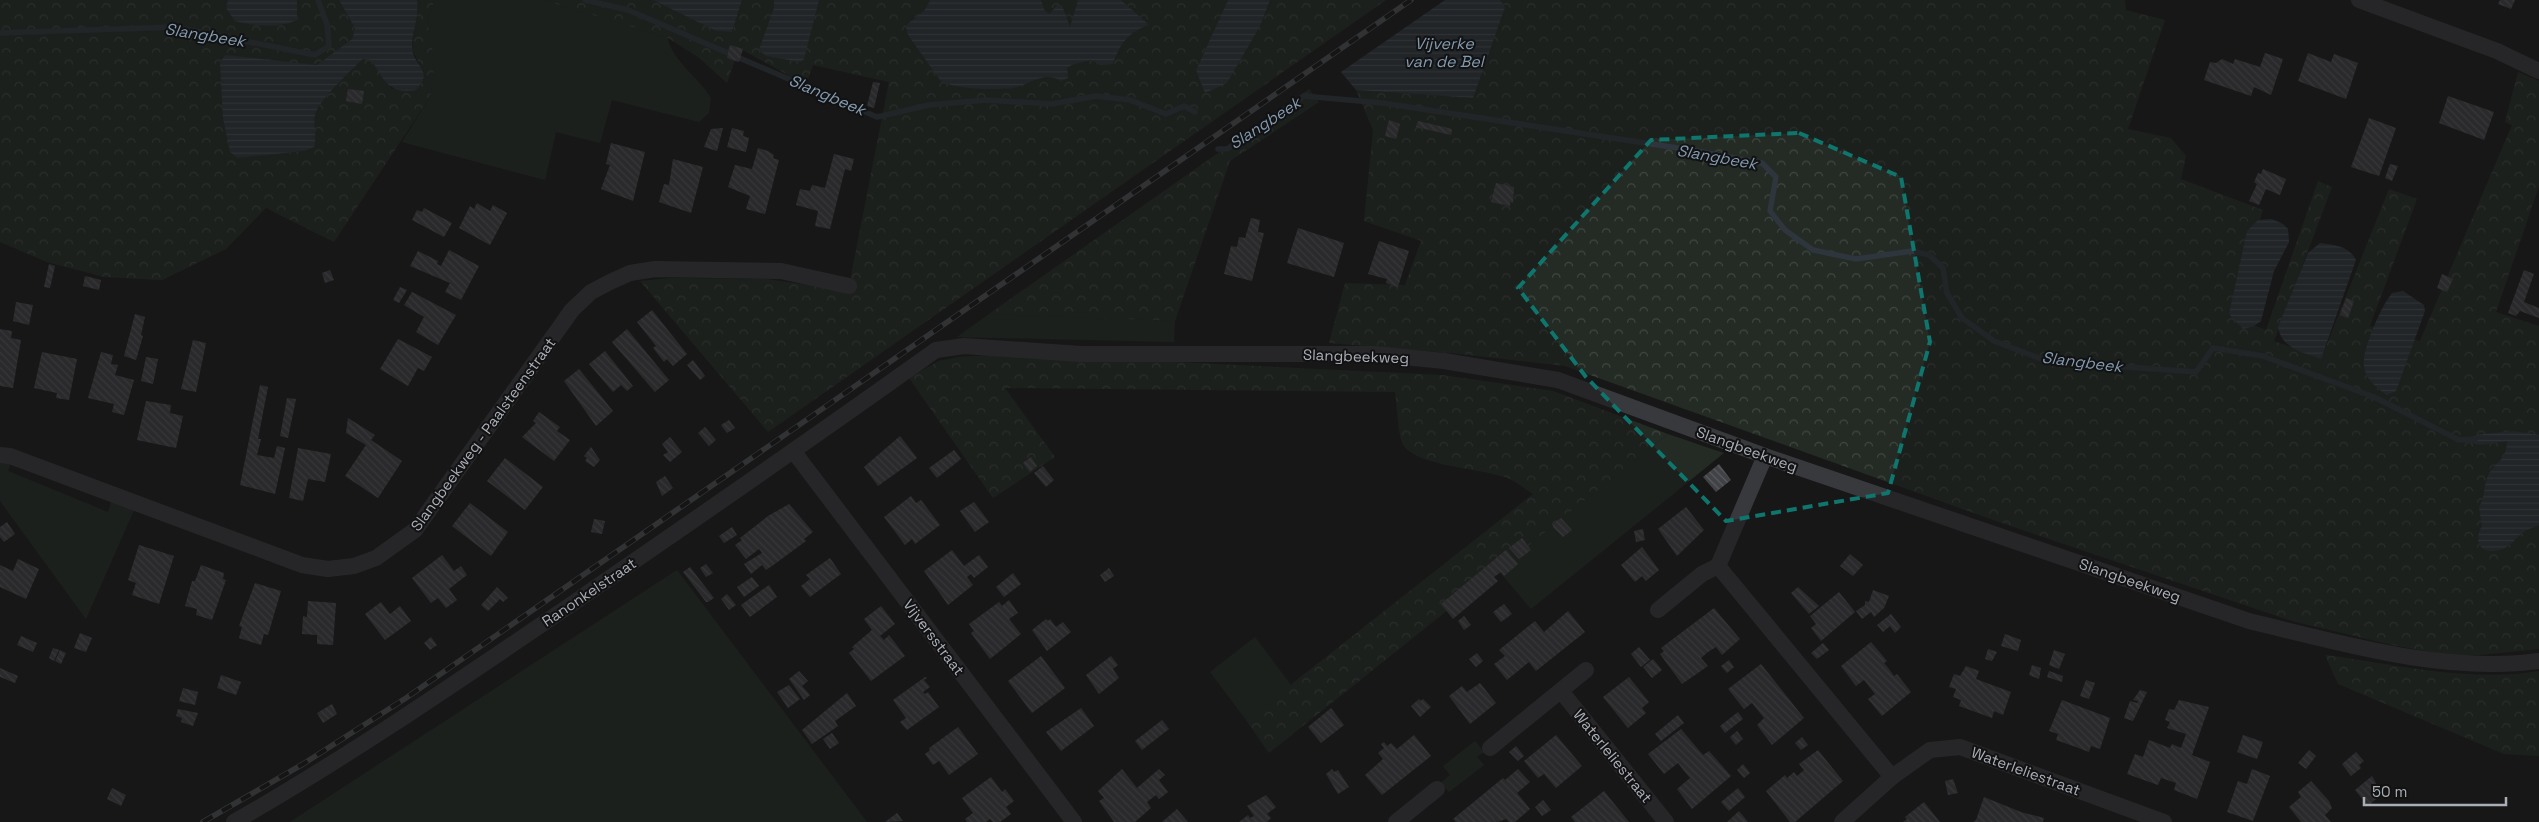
<svg xmlns="http://www.w3.org/2000/svg" width="2539" height="822" viewBox="0 0 2539 822" font-family="'Space Grotesk',sans-serif">
  <style>
    .grass { fill: #232b24 }
    .forest { fill: url(#forest-crowns) }
    .water { fill: url(#water-rules) }
    .lines { fill: none; stroke-linecap: round; stroke-linejoin: round }
    .stream { stroke: #2e353c; stroke-width: 5.5 }
    .building { fill: url(#building-back-hatch) }
    .street { stroke: #38393d; stroke-width: 16 }
    .rail-casing { stroke: #515358; stroke-width: 5.5 }
    .rail { stroke: #121213; stroke-width: 4; stroke-dasharray: 11; stroke-linecap: butt }
    .marked { fill: none; stroke: #0f766e; stroke-width: 4; stroke-dasharray: 10 6; stroke-linejoin: round }
    .labels { text-anchor: middle; dominant-baseline: central; stroke-width: 4; stroke-linejoin: round; paint-order: stroke }
    .street-label { font-size: 15px; fill: #aaaeb7; stroke: #121213 }
    .water-label { font-size: 16px; font-style: italic; fill: #839ab0; stroke: #121213 }
  </style>
  <defs>
    <pattern id="forest-crowns" width="20" height="18" patternUnits="userSpaceOnUse" patternTransform="scale(1.25)"><rect width="20" height="18" fill="#232b24"/><path d="M2 6a3 3 0 1 1 6 0M12 15a3 3 0 1 1 6 0" fill="none" stroke="#404742"/></pattern>
    <pattern id="water-rules" width="6" height="5" patternUnits="userSpaceOnUse" patternTransform="scale(1.25)"><rect width="6" height="5" fill="#2e353c"/><path d="M0 2.5h6" fill="none" stroke="#4a5056"/></pattern>
    <pattern id="building-back-hatch" width="6" height="6" patternUnits="userSpaceOnUse" patternTransform="scale(1.25)"><rect width="6" height="6" fill="#414245"/><path d="M-1 5l2 2M0 0l6 6M5-1l2 2" fill="none" stroke="#5a5b5e"/></pattern>
  </defs>
  <rect width="100%" height="100%" fill="#171718"/>
  <g class="grass">
    <path d="M435 0H543L668 38C670 58 700 79 711 98L709 113 699 122 612 100 600 143 556 132 545 180 402 142 430 97 435 63 427 19Z"/>
    <polygon points="989,314 1175,321 1174,342 957,337"/>
    <polygon points="1668,434 1724,453 1531,609 1498,570"/>
    <polygon points="0,462 11,462 8,471 108,512 111,502 134,510 86,619 0,501"/>
    <polygon points="677,570 867,822 290,822"/>
    <polygon points="1255,637 1291,685 1246,720 1210,672"/>
    <polygon points="1475,741 1484,752 1477,757 1484,765 1449,792 1441,783 1450,775 1443,766"/>
  </g>
  <g class="forest">
    <path d="M0 0H228L226 8 297 20V0H339L355 28 352 39 317 65 290 63 238 158 305 151 314 147C318 136 312 123 316 112 321 99 352 69 363 59L371 60 392 89 424 72 412 50 417 0H435L427 19 435 63 430 97 334 242 266 208 226 249 162 280 104 277 47 262 0 242Z"/>
    <path d="M543 0H653L716 31 732 32 742 0H930L925 12 911 20 1014 88 1045 76H1054L1072 65 1092 60 1113 64C1120 44 1128 32 1148 25L1121 0H1228L1196 70 1259 26 1270 0H1386L768 432 640 281 672 278 766 279 848 291 889 82 813 65 806 85 739 48 727 83 698 57 668 38Z"/>
    <polygon points="1041,0 1078,0 1070,28 1062,5 1050,15 1045,11"/>
    <polygon points="1496,0 2125,0 2126,10 2165,20 2128,129 2171,138 2186,156 2181,179 2263,210 2229,315 2266,330 2318,181 2332,187 2274,341 2321,359 2389,189 2417,199 2370,326 2420,341 2512,125 2505,122 2518,72 2539,81 2539,186 2496,312 2539,326 2539,649 2460,657 2392,645 2292,621 1996,521 1565,366 1451,353 1329,343 1345,283 1405,285 1421,241 1364,221 1373,130 1356,90 1473,98"/>
    <polygon points="1309,89 1319,102 1230,161 1175,321 989,314"/>
    <path d="M1009 354 1442 375 1553 391 1668 434 1269 753 1246 720 1533 494C1525 489 1518 483 1510 479 1486 468 1411 467 1402 442 1398 432 1397 406 1395 392L1005 388 1055 457 993 498 909 378 939 361 959 357Z"/>
    <path d="M2325 655C2394 664 2469 683 2539 671V756L2504 754 2338 684Z"/>
  </g>
  <g class="water">
    <path d="M228 0H297V20C276 29 257 26 235 21L226 8Z"/>
    <path d="M339 0H417C419 16 412 32 412 48 413 66 435 70 416 90 388 94 385 81 371 60L363 59C352 69 321 99 316 112 312 123 318 136 314 147L305 151 238 158 230 152 223 118 220 63 225 55 317 65 352 39 355 28Z"/>
    <polygon points="653,0 742,0 732,32 716,31"/>
    <polygon points="774,0 819,0 804,59 801,62 766,56 759,50 774,8"/>
    <path d="M930 0H1041L1045 11 1050 14 1057 5H1062L1070 27 1078 0H1121L1149 25C1128 32 1120 44 1113 64L1100 65 1092 60 1072 65 1067 68 1068 78 1061 81C1043 70 1031 85 1013 88 996 90 953 90 940 80L908 35 906 27C916 13 923 18 930 0Z"/>
    <polygon points="1228,0 1270,0 1260,26 1227,83 1205,93 1196,70"/>
    <polygon points="1445,0 1500,0 1505,7 1473,98 1356,90 1341,72"/>
    <polygon points="2272,219 2283,224 2288,229 2289,242 2274,271 2261,321 2254,326 2243,329 2229,314 2247,231 2258,220"/>
    <path d="M2320 243C2335 245 2349 246 2356 260L2321 359C2302 352 2282 349 2278 327L2308 253Z"/>
    <path d="M2403 291 2424 305 2425 311 2396 391 2387 395C2357 375 2361 361 2372 331 2378 317 2383 305 2392 293Z"/>
    <path d="M2513 431 2539 435V525C2534 527 2529 529 2525 531 2517 536 2509 548 2500 550 2482 555 2472 543 2482 526L2479 507C2486 496 2483 486 2488 476 2495 461 2507 461 2507 441L2482 445 2463 442 2476 435Z"/>
  </g>
  <g class="lines">
    <g class="stream">
      <polyline points="585,0 628,10 877,117 929,105 986,100 1052,104 1096,96 1130,100 1166,114 1184,106 1195,112"/>
      <polyline points="0,33 175,27 315,55 329,46 327,24 318,0"/>
      <polyline points="1218,149 1227,149 1304,96 1382,103 1691,150 1762,163 1776,177 1770,211 1785,230 1813,250 1856,259 1912,251 1929,255 1943,268 1947,293 1962,318 1994,341 2047,361 2196,372 2213,348 2263,356 2374,397 2459,440 2475,439"/>
    </g>
  </g>
  <g class="building">
    <polygon points="2500,0 2515,0 2511,9 2498,4"/>
    <polygon points="730,45 743,49 739,62 727,58"/>
    <polygon points="2265,53 2283,59 2271,95 2254,87 2251,96 2204,80 2210,62 2216,63 2222,59 2233,64 2235,59 2260,67"/>
    <polygon points="2308,53 2331,62 2334,54 2358,63 2346,99 2298,81"/>
    <polygon points="873,82 880,83 874,108 867,106"/>
    <polygon points="348,89 364,91 362,104 346,101"/>
    <polygon points="2448,96 2494,112 2484,140 2439,123"/>
    <polygon points="2369,118 2396,128 2379,176 2351,167"/>
    <polygon points="1389,120 1400,124 1396,139 1385,136"/>
    <polygon points="1418,121 1452,129 1451,135 1416,127"/>
    <polygon points="723,128 717,151 704,147 711,129"/>
    <polygon points="732,128 744,131 743,136 749,138 746,152 727,147"/>
    <polygon points="611,143 645,152 633,201 601,189 610,165 606,164"/>
    <polygon points="758,148 768,151 774,155 773,158 779,160 765,214 746,209 750,196 728,187 735,165 752,169"/>
    <polygon points="834,154 854,159 851,171 845,169 830,229 815,226 818,211 796,205 800,189 810,191 812,185 825,188"/>
    <polygon points="673,159 703,167 691,213 659,202 664,184 669,185"/>
    <polygon points="2390,164 2398,166 2392,181 2385,178"/>
    <polygon points="2263,169 2286,179 2280,195 2266,189 2259,205 2249,201 2257,184 2254,182 2258,173 2261,174"/>
    <polygon points="1496,183 1514,187 1513,203 1510,202 1510,206 1491,202"/>
    <polygon points="477,203 490,211 493,205 507,213 490,245 459,228 470,206 474,209"/>
    <polygon points="424,208 452,223 444,237 412,220 417,210 422,212"/>
    <polygon points="1251,218 1260,220 1258,232 1264,233 1252,281 1224,274 1231,246 1237,247 1239,237 1245,238"/>
    <polygon points="1298,228 1344,243 1334,277 1287,263"/>
    <polygon points="1379,241 1409,251 1398,287 1386,283 1387,279 1368,274"/>
    <polygon points="449,250 479,266 461,300 445,292 450,283 410,266 418,251 438,261 437,264 441,266"/>
    <polygon points="49,264 55,266 50,288 44,287"/>
    <polygon points="330,270 334,280 325,283 322,273"/>
    <polygon points="2524,270 2534,274 2524,302 2539,308 2539,318 2520,311 2516,316 2508,313"/>
    <polygon points="2442,274 2453,279 2447,292 2437,288"/>
    <polygon points="85,276 101,280 99,290 83,286"/>
    <polygon points="400,287 407,290 399,303 393,300"/>
    <polygon points="412,292 456,315 438,345 416,332 424,317 404,305"/>
    <polygon points="2346,298 2354,301 2348,318 2340,315"/>
    <polygon points="16,302 33,305 29,325 13,321"/>
    <polygon points="652,310 687,354 673,366 667,359 664,362 653,348 656,346 637,322"/>
    <polygon points="135,314 145,317 141,335 143,336 136,360 124,356"/>
    <polygon points="0,329 12,331 11,338 21,340 13,388 0,386"/>
    <polygon points="627,329 669,380 655,392 612,342"/>
    <polygon points="398,339 432,357 424,371 418,368 408,386 380,369"/>
    <polygon points="193,340 206,343 196,392 181,389"/>
    <polygon points="605,351 633,386 627,391 621,385 613,392 589,364"/>
    <polygon points="42,352 77,359 69,400 56,398 57,393 34,388"/>
    <polygon points="101,352 113,355 111,364 118,365 115,375 134,380 124,415 112,412 114,404 88,398"/>
    <polygon points="146,357 158,359 153,384 141,381"/>
    <polygon points="693,360 705,376 700,380 687,365"/>
    <polygon points="579,369 613,411 596,426 564,381"/>
    <polygon points="260,385 268,387 258,439 261,439 257,455 274,458 277,446 285,448 275,494 240,485"/>
    <polygon points="287,398 296,399 288,438 280,436"/>
    <polygon points="146,401 171,405 170,413 183,416 176,448 137,440"/>
    <polygon points="539,412 560,427 557,431 570,440 554,461 522,437 536,423 533,421"/>
    <polygon points="348,418 375,435 371,440 402,461 378,498 345,476 366,445 346,433"/>
    <polygon points="729,420 735,428 727,433 721,425"/>
    <polygon points="705,427 716,440 709,446 698,433"/>
    <polygon points="900,436 917,458 878,486 864,467"/>
    <polygon points="670,437 682,452 670,462 663,455 668,452 662,444"/>
    <polygon points="591,447 600,460 594,467 585,461 587,458 584,456"/>
    <polygon points="298,448 331,454 325,482 308,479 303,501 289,498"/>
    <polygon points="954,450 961,459 937,478 929,468"/>
    <polygon points="1031,457 1037,466 1030,472 1023,463"/>
    <polygon points="505,458 543,487 525,510 487,481"/>
    <polygon points="1719,464 1731,480 1716,492 1703,477"/>
    <polygon points="1043,466 1054,480 1046,487 1034,473"/>
    <polygon points="665,476 673,488 662,496 656,482"/>
    <polygon points="911,496 916,503 921,500 940,525 915,544 912,539 905,545 884,517"/>
    <polygon points="974,502 989,522 975,532 960,511"/>
    <polygon points="470,503 508,532 491,556 452,526"/>
    <polygon points="789,504 813,532 804,539 806,541 772,566 766,570 762,565 751,574 744,564 762,553 759,549 746,559 735,545 742,540 740,538 768,516"/>
    <polygon points="1686,507 1704,530 1677,556 1658,529"/>
    <polygon points="1561,518 1572,530 1563,537 1553,527 1553,524"/>
    <polygon points="594,519 605,521 602,534 591,532"/>
    <polygon points="7,522 15,534 4,542 0,537 0,527"/>
    <polygon points="732,527 737,535 724,543 719,536"/>
    <polygon points="1643,529 1645,540 1636,542 1634,531"/>
    <polygon points="1522,538 1531,550 1519,559 1509,548"/>
    <polygon points="139,545 174,556 159,604 132,595 136,583 128,580"/>
    <polygon points="1642,547 1659,570 1646,581 1642,576 1635,582 1621,565"/>
    <polygon points="952,550 964,566 979,555 988,567 974,578 971,574 967,577 973,585 948,605 924,571"/>
    <polygon points="1506,550 1518,564 1504,576 1501,572 1494,577 1498,581 1453,619 1441,604"/>
    <polygon points="1850,554 1863,565 1853,576 1840,566"/>
    <polygon points="442,555 454,571 461,566 467,575 449,589 457,600 446,608 438,598 431,603 412,578"/>
    <polygon points="830,558 841,574 810,597 801,586 810,579 806,575"/>
    <polygon points="18,559 39,569 26,599 0,587 0,565 13,571"/>
    <polygon points="706,564 713,573 706,577 700,568"/>
    <polygon points="201,565 224,573 223,579 226,580 212,620 196,615 197,609 185,606 192,581 195,581"/>
    <polygon points="690,567 714,598 708,602 706,602 683,572"/>
    <polygon points="1109,568 1114,576 1105,582 1100,575"/>
    <polygon points="1013,573 1021,584 1004,597 996,587"/>
    <polygon points="752,577 759,586 744,597 737,587"/>
    <polygon points="255,583 281,591 268,635 264,634 261,645 239,638 242,627 239,626"/>
    <polygon points="769,585 777,597 750,617 741,605"/>
    <polygon points="497,587 508,598 503,602 500,599 488,611 481,605"/>
    <polygon points="1798,587 1819,606 1809,614 1791,593"/>
    <polygon points="1873,590 1889,596 1884,608 1874,617 1871,612 1862,619 1856,611 1865,605 1865,601 1869,602"/>
    <polygon points="1839,592 1855,612 1821,641 1811,628 1816,624 1810,616"/>
    <polygon points="727,594 736,605 729,610 721,599"/>
    <polygon points="1009,600 1018,613 1009,619 1021,634 990,659 971,633 974,631 969,624 999,602 1002,606"/>
    <polygon points="308,601 336,603 333,645 317,644 317,635 302,634 303,616 307,617"/>
    <polygon points="381,602 390,614 400,606 411,621 385,640 365,614"/>
    <polygon points="1504,604 1512,614 1501,622 1493,612"/>
    <polygon points="881,606 895,624 880,636 884,640 889,635 905,656 871,681 849,653 854,649 852,647 872,630 864,619"/>
    <polygon points="1714,608 1740,639 1722,655 1716,647 1708,652 1701,658 1708,666 1682,684 1660,654 1664,651 1661,648"/>
    <polygon points="1568,611 1585,632 1536,671 1529,662 1507,680 1494,664 1505,656 1499,650 1535,621 1544,632"/>
    <polygon points="1891,614 1901,627 1895,633 1890,626 1883,632 1877,625"/>
    <polygon points="1464,616 1471,625 1464,630 1458,621"/>
    <polygon points="1046,619 1048,621 1050,619 1056,627 1063,622 1071,632 1047,651 1032,630"/>
    <polygon points="80,633 92,638 86,652 74,648"/>
    <polygon points="2005,634 2021,640 2018,651 2001,646"/>
    <polygon points="21,636 37,643 33,652 17,645"/>
    <polygon points="431,637 437,645 430,650 424,643"/>
    <polygon points="1871,642 1887,661 1884,663 1889,669 1894,676 1897,674 1911,692 1882,716 1868,699 1875,694 1864,680 1856,686 1841,666"/>
    <polygon points="1823,643 1829,650 1817,659 1811,653"/>
    <polygon points="1639,647 1650,660 1641,667 1631,654"/>
    <polygon points="53,648 59,650 54,661 49,658"/>
    <polygon points="1988,649 1997,652 1992,661 1985,659"/>
    <polygon points="60,650 66,653 61,664 55,661"/>
    <polygon points="2054,650 2065,654 2059,669 2049,665"/>
    <polygon points="1477,653 1483,661 1476,667 1469,659"/>
    <polygon points="1041,656 1065,688 1032,713 1008,681"/>
    <polygon points="1111,656 1118,665 1113,669 1119,678 1099,694 1086,675"/>
    <polygon points="1653,659 1662,670 1652,678 1643,667"/>
    <polygon points="1729,660 1734,667 1727,673 1721,666"/>
    <polygon points="1761,664 1804,718 1772,745 1757,725 1764,718 1752,703 1744,709 1728,689"/>
    <polygon points="2032,665 2041,668 2039,679 2029,675"/>
    <polygon points="1966,666 1979,671 1976,679 2011,692 2003,715 1994,711 1992,718 1959,706 1961,700 1953,697 1956,689 1949,687 1954,674 1960,676"/>
    <polygon points="0,668 18,676 15,683 0,677"/>
    <polygon points="799,671 808,681 802,686 810,695 804,700 789,679"/>
    <polygon points="2049,671 2063,676 2062,682 2047,677"/>
    <polygon points="221,675 241,682 236,695 217,688"/>
    <polygon points="925,677 927,678 924,680 930,687 923,692 925,694 928,692 939,707 907,730 900,722 906,718 893,700"/>
    <polygon points="1629,677 1649,702 1642,708 1646,713 1628,728 1603,697"/>
    <polygon points="2086,680 2095,683 2089,699 2080,696"/>
    <polygon points="1480,683 1496,703 1470,724 1449,696 1462,686 1467,692"/>
    <polygon points="789,685 800,699 788,708 777,692"/>
    <polygon points="183,688 198,692 195,705 179,701"/>
    <polygon points="2140,690 2147,692 2133,721 2124,718 2130,701 2137,703 2138,701 2133,700"/>
    <polygon points="847,693 856,706 835,721 838,726 812,744 802,730"/>
    <polygon points="1419,699 1420,701 1423,699 1431,707 1420,717 1411,706"/>
    <polygon points="2062,700 2110,718 2100,749 2091,746 2089,752 2073,746 2056,740 2058,734 2049,731"/>
    <polygon points="2179,700 2209,707 2192,755 2210,762 2197,799 2174,790 2176,783 2161,778 2158,785 2127,774 2135,754 2143,757 2149,740 2170,748 2172,744 2181,748 2186,734 2167,728 2170,722 2165,720 2169,709 2174,710"/>
    <polygon points="332,704 337,714 323,723 317,713"/>
    <polygon points="1081,708 1094,726 1061,751 1046,732"/>
    <polygon points="1331,708 1344,725 1321,743 1308,727"/>
    <polygon points="178,709 198,713 193,726 181,722 182,718 176,716"/>
    <polygon points="1738,712 1743,719 1725,733 1720,726"/>
    <polygon points="1678,715 1684,723 1661,741 1655,734"/>
    <polygon points="1162,720 1169,729 1142,750 1135,741"/>
    <polygon points="958,727 978,754 949,775 939,761 933,765 925,754 930,750 929,748"/>
    <polygon points="1681,729 1703,755 1709,751 1731,776 1692,809 1677,789 1690,778 1684,771 1678,763 1664,774 1648,754"/>
    <polygon points="1737,731 1743,739 1736,745 1730,737"/>
    <polygon points="832,733 839,743 830,749 823,739"/>
    <polygon points="1414,735 1431,756 1382,795 1365,775 1383,759 1378,753 1384,748 1381,744 1384,742 1387,746 1391,743 1397,749"/>
    <polygon points="1556,735 1582,766 1556,788 1544,774 1538,778 1524,761"/>
    <polygon points="2243,735 2263,742 2257,759 2237,752"/>
    <polygon points="1802,737 1808,745 1801,750 1795,743"/>
    <polygon points="1516,746 1524,756 1518,761 1509,752"/>
    <polygon points="1818,750 1843,781 1795,822 1790,822 1766,791 1785,775 1787,778 1794,772 1797,776 1804,770 1799,764"/>
    <polygon points="2309,750 2316,756 2306,769 2298,763"/>
    <polygon points="2356,752 2364,761 2359,765 2361,768 2351,776 2342,764"/>
    <polygon points="1743,764 1750,773 1744,778 1737,770"/>
    <polygon points="1122,769 1137,788 1159,769 1165,775 1159,780 1168,792 1159,799 1156,795 1147,802 1151,808 1135,822 1114,822 1099,801 1104,798 1098,791"/>
    <polygon points="1332,769 1334,772 1338,770 1349,787 1338,794 1326,774"/>
    <polygon points="1518,769 1530,782 1517,793 1530,809 1515,822 1509,822 1506,819 1498,822 1493,817 1497,822 1456,822 1453,819 1503,778 1505,780"/>
    <polygon points="2252,769 2270,776 2253,821 2227,812 2238,781 2247,784"/>
    <polygon points="2372,776 2382,794 2368,806 2355,790"/>
    <polygon points="991,777 1002,792 1005,789 1014,801 1006,807 1011,814 1000,822 993,822 990,819 986,822 967,822 965,819 973,813 962,798"/>
    <polygon points="1953,779 1958,793 1948,795 1945,781"/>
    <polygon points="2311,781 2329,801 2332,808 2325,815 2331,822 2301,822 2289,807 2301,797 2298,792"/>
    <polygon points="112,788 126,795 121,806 107,799"/>
    <polygon points="1738,788 1745,797 1729,811 1721,802"/>
    <polygon points="1604,791 1629,822 1575,822 1571,817"/>
    <polygon points="1266,795 1276,807 1267,814 1271,818 1267,822 1239,822 1248,815 1250,818 1254,816 1247,806"/>
    <polygon points="1984,797 2021,812 2044,818 2043,822 1973,822 1976,820"/>
    <polygon points="1543,800 1551,810 1542,816 1535,807"/>
    <polygon points="1924,802 1940,822 1903,822 1907,819 1905,817"/>
    <polygon points="1177,809 1188,822 1162,822"/>
    <polygon points="1739,811 1748,822 1727,822"/>
    <polygon points="897,813 903,821 885,822"/>
  </g>
  <g class="lines">
    <g class="street">
      <polyline points="2359,0 2497,51 2539,71"/>
      <polyline points="794,452 1074,822"/>
      <polyline points="0,455 10,456 302,565 328,569 354,566 376,558 415,530 572,310 591,292 610,282 630,273 655,269 781,271 849,286"/>
      <polyline points="1718,566 1892,777"/>
      <polyline points="1658,610 1702,574 1718,566 1765,456"/>
      <polyline points="1561,691 1666,822"/>
      <polyline points="1490,748 1586,670"/>
      <path d="M234 822C348 757 457 682 566 608 690 523 814 437 936 350L964 346 1081 354H1375L1444 361 1558 380 1765 456 2249 621C2341 643 2444 674 2539 661"/>
      <polyline points="1396,822 1437,789"/>
      <polyline points="1842,822 1892,777 1930,750 1960,747 2164,822"/>
    </g>
    <g class="rail-casing">
      <polyline id="rail" points="203,822 303,764 406,698 1411,0"/>
    </g>
    <use href="#rail" class="rail"/>
  </g>
  <path d="M0 0H2539V822H0ZM1799 133 1901 177 1930 342 1888 493 1726 521 1586 377 1518 288 1651 140Z" fill="#171718" fill-opacity=".55" fill-rule="evenodd"/>
  <path class="marked" d="M1799 133 1901 177 1930 342 1888 493 1726 521 1586 377 1518 288 1651 140Z"/>
  <g class="labels">
    <g class="street-label">
      <text transform="translate(1356 356) rotate(2)">Slangbeekweg</text>
      <text transform="translate(483 434) rotate(-54)">Slangbeekweg - Paalsteenstraat</text>
      <text transform="translate(1747 449) rotate(20)">Slangbeekweg</text>
      <text transform="translate(2130 580) rotate(19)">Slangbeekweg</text>
      <text transform="translate(589 592) rotate(-34)">Ranonkelstraat</text>
      <text transform="translate(934 637) rotate(53)">Vijversstraat</text>
      <text transform="translate(1613 756) rotate(51)">Waterleliestraat</text>
      <text transform="translate(2026 771) rotate(20)">Waterleliestraat</text>
    </g>
    <g class="water-label">
      <text transform="translate(205 35) rotate(9)">Slangbeek</text>
      <text x="1444" y="43">Vijverke<tspan x="1444" dy="18">van de Bel</tspan></text>
      <text transform="translate(827 95) rotate(23)">Slangbeek</text>
      <text transform="translate(1265 123) rotate(-33)">Slangbeek</text>
      <text transform="translate(1717 157) rotate(10)">Slangbeek</text>
      <text transform="translate(2082 362) rotate(7)">Slangbeek</text>
    </g>
  </g>
  <path d="M2364 797v8h142v-8" fill="none" stroke="#aaaeb7" stroke-width="2.5"/>
  <text x="2372" y="797" font-size="15" fill="#aaaeb7" stroke="#121213" stroke-width="4" paint-order="stroke">50 m</text>
</svg>
